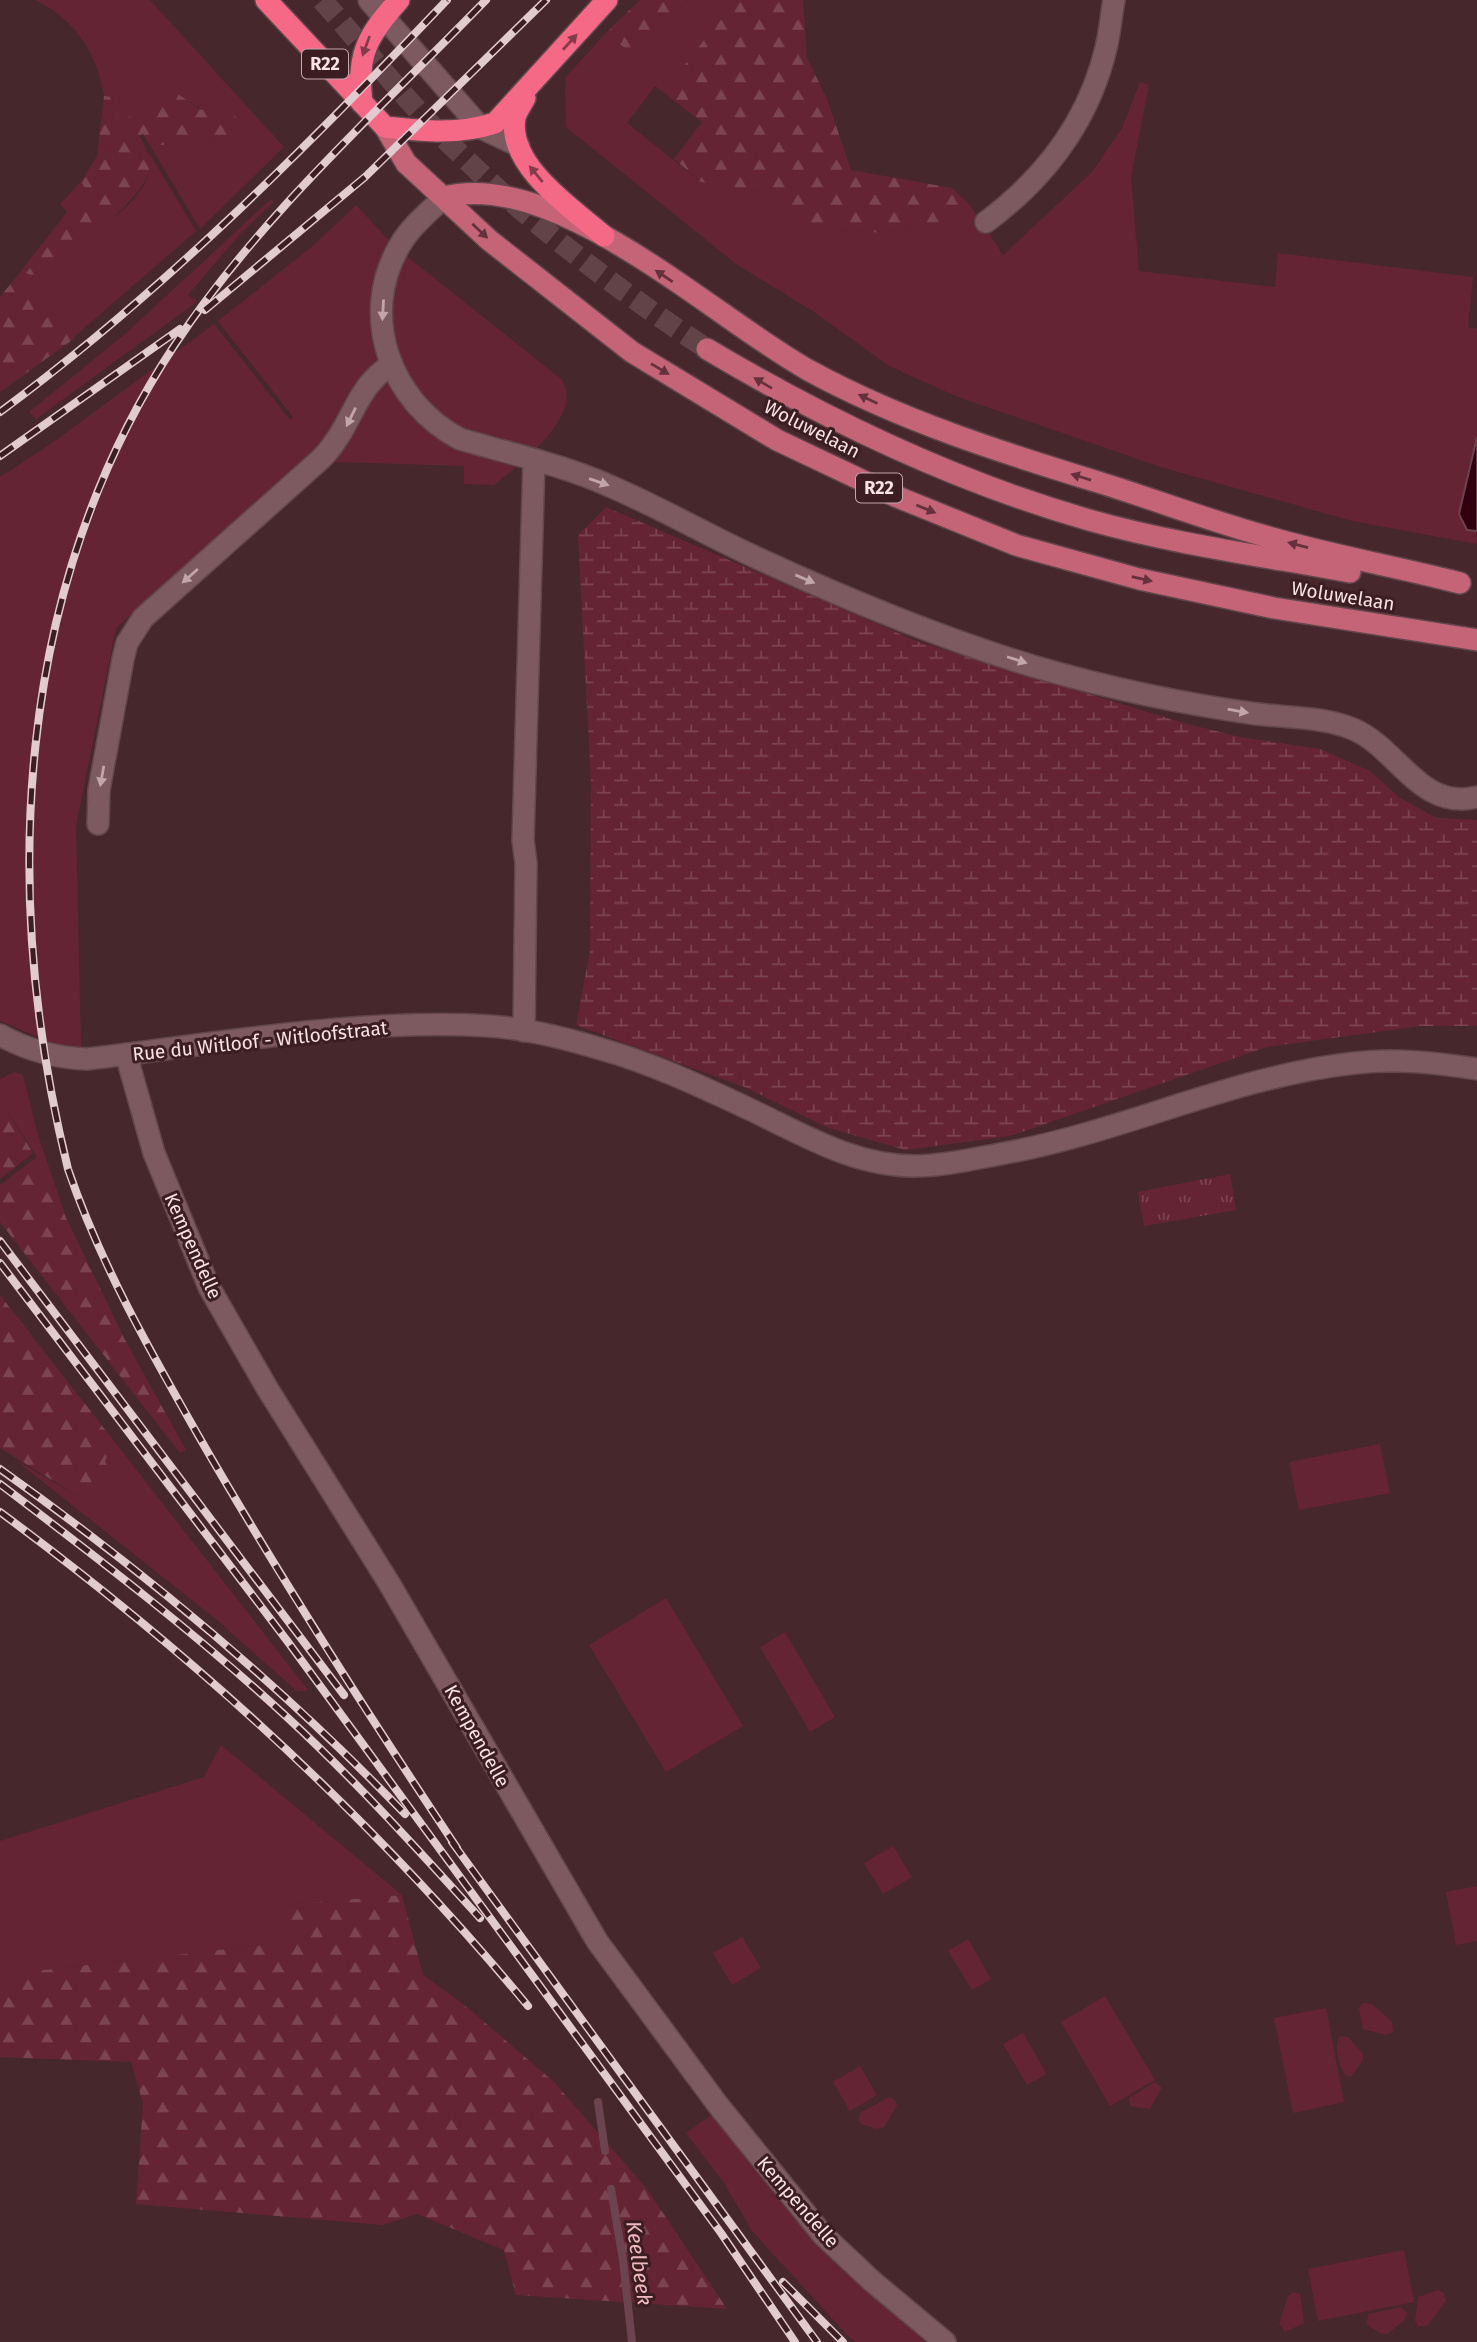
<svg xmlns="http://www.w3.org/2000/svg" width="1477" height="2342" viewBox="0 0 1477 2342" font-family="'Fira Sans',sans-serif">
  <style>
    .grass { fill: #652433 }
    .forest { fill: url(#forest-firs) }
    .wetland { fill: url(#wetland-marsh) }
    .park { fill: url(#park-tufts) }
    .water { fill: #30000e; stroke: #6c444f; stroke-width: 2 }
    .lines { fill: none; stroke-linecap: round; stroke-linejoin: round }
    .stream { stroke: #6c444f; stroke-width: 8 }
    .primary-tunnel { stroke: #614348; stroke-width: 21; stroke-dasharray: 21 10; stroke-linecap: butt }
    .street-casing { stroke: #61464b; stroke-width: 24 }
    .primary-casing { stroke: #61464b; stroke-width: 24 }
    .highway-casing { stroke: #61464b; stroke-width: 24 }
    .street { stroke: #7d5a5f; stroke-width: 21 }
    .primary { stroke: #c56377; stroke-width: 21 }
    .highway { stroke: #f56987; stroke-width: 21 }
    .rail-casing { stroke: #e2cbce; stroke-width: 8 }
    .rail { stroke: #3b1d22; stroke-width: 5; stroke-dasharray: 16; stroke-linecap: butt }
    .oneway { fill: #853b4a }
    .oneway2 { fill: #64323c }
    .oneway3 { fill: #c1a5a9 }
    .labels { text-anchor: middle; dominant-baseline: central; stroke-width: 6; stroke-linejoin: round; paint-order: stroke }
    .shield { fill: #3b1d22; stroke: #c0a8ab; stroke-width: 2 }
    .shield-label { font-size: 18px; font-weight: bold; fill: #f9e3e6 }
    .street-label { font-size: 19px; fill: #f9e3e6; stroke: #3b1d22 }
    .water-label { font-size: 21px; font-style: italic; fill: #f0b9c0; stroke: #3b1d22 }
  </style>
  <defs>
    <pattern id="forest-firs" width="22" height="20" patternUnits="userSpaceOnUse" patternTransform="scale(1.75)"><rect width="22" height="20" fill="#652433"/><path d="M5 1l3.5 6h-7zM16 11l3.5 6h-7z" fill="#7c4451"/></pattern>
    <pattern id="wetland-marsh" width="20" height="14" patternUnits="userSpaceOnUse" patternTransform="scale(1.75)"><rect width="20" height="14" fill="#652433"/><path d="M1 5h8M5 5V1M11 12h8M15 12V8" fill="none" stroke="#7c4451"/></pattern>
    <pattern id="park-tufts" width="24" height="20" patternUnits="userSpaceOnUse" patternTransform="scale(1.75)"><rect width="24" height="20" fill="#652433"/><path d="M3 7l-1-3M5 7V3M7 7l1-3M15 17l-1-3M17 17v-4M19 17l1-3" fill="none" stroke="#7c4451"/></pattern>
  </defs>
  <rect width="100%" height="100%" fill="#46272c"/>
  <g class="grass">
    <path d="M35 0H150L284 147 200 229 151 147C175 141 231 141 246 130 228 120 205 114 189 101L119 145 113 152 109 149 114 98 104 96C98 55 74 18 35 0Z"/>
    <polygon points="688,0 736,0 663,92 655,86 627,123 701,182 760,192 814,228 884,233 939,222 970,205 1003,255 1092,172 1122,128 1140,82 1149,85 1131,177 1139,271 1275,287 1278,253 1473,277 1468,327 1477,329 1477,437 1468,469 1467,530 1477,531 1477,544 1352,521 1161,467 958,397 889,366 814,312 736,264 566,127 565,78 604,35 632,52"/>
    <path d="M148 151 196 231 74 337 17 276 67 212 60 204 81 182 90 195 27 274C61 251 130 218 147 179 150 170 149 160 148 151Z"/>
    <polygon points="271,199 274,202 242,232 188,295 197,302 36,419 29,412 124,335"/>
    <path d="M356 205 395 247 560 378C589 412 517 467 494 485L464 484V466L336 462 313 453 116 628 76 826 81 1048 52 1043 0 1021V477L52 443 214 324 290 420 293 417 218 321 314 245Z"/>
    <polygon points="15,1072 23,1075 38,1135 67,1220 37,1157 0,1100 0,1079"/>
    <polygon points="114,1441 308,1690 298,1692 217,1620 14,1459 86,1501"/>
    <polygon points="1380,1444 1390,1493 1299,1510 1289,1462"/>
    <polygon points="666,1598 743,1726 666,1772 589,1645"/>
    <polygon points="785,1632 835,1717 810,1732 760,1647"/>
    <polygon points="221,1745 402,1895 284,1905 289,1942 0,1975 0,1841 204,1777"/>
    <polygon points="893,1846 912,1877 883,1894 864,1863"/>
    <polygon points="1477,1886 1477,1941 1456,1945 1446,1892"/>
    <polygon points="742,1937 761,1968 732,1985 713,1953"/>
    <polygon points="968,1939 991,1979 972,1990 948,1951"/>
    <polygon points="1105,1996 1155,2080 1110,2106 1061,2022"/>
    <polygon points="1363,2003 1372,2004 1392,2022 1393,2032 1386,2035 1363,2029 1359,2008"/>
    <polygon points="1326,2008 1344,2102 1293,2113 1274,2018"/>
    <polygon points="1023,2033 1047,2074 1027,2085 1003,2044"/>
    <path d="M1340 2036 1348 2037 1363 2054V2060L1352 2076H1346C1339 2068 1333 2045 1340 2036Z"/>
    <polygon points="860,2066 877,2095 850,2111 833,2082"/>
    <polygon points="1155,2082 1162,2088 1150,2109 1130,2106 1129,2098"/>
    <polygon points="890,2097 896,2101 897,2106 884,2127 877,2129 861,2124 858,2120 861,2112"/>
    <polygon points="710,2116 729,2123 939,2342 856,2342 850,2338 752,2231 724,2183 686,2133"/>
    <polygon points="1404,2250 1414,2302 1318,2321 1308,2269"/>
    <polygon points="1438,2290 1444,2293 1446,2301 1427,2326 1418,2326 1415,2321 1418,2297"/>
    <polygon points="1293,2292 1300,2294 1304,2323 1285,2332 1279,2324 1288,2296"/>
    <polygon points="1401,2307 1407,2313 1404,2321 1387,2334 1380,2333 1366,2324 1369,2314"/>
  </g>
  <g class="forest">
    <polygon points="640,0 688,0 632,52 604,35"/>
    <polygon points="736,0 803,0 807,58 827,99 851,170 952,188 970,205 939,222 884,233 814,228 760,192 701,182 674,159 702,122 663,92"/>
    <path d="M178 94 199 109 234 116 247 123 246 130C231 141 175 141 151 147L143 134 140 136C145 148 151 157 149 171 145 197 65 260 44 280L26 273 90 195 81 182 97 156 104 96 114 97 109 149 113 152 119 145C118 115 151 95 178 94Z"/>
    <polygon points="17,276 75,338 0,392 0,297"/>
    <polygon points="0,1100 33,1153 0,1179"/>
    <polygon points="37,1157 124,1338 186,1450 180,1453 0,1222 0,1185"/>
    <polygon points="0,1295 114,1441 105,1461 114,1484 86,1501 0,1448"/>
    <polygon points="402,1895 423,1975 468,2008 554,2082 647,2189 727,2309 516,2295 504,2250 417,2214 383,2225 136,2204 143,2104 131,2062 0,2057 0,1975 288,1942 283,1905"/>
  </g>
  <polygon class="wetland" points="606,507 919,642 1184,723 1240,737 1320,749 1370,771 1400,798 1437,818 1477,820 1477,1026 1421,1026 1267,1047 1010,1136 905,1150 826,1127 747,1088 576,1025 590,951 591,783 578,535"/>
  <polygon class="park" points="1230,1174 1236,1210 1144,1226 1138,1192"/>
  <polygon class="water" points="1477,437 1477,531 1467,530 1459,514"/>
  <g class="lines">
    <g class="stream">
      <polyline points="598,2102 605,2151"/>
      <polyline points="611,2189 623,2260 632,2342"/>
    </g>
    <path class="primary-tunnel" d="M322 0C363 46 402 96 446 140 525 219 613 287 707 349"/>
    <g class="street-casing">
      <g id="street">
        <polyline points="369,0 481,128 519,146"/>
        <path d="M444 197C429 212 411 226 400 245 358 316 391 403 460 439 511 454 564 465 612 487 661 508 707 535 755 557 846 599 939 638 1036 667 1105 687 1179 703 1250 713 1283 718 1322 716 1353 729 1398 748 1420 811 1477 797"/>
        <path d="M986 222C1045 178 1089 120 1106 48 1110 32 1111 16 1114 0"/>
        <path d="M98 824 99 790 123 659 127 643 143 618 322 458C353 426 354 388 391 365"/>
        <polyline points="524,1031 526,863 523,840 534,460"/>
        <path d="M0 1035C27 1050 56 1058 87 1059 214 1044 362 1018 488 1026 525 1028 565 1038 601 1049 651 1063 700 1086 747 1108 802 1134 853 1166 915 1166 943 1166 973 1159 1000 1154 1121 1133 1233 1076 1355 1063 1396 1058 1437 1063 1477 1069"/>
        <polyline points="126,1054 154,1153 209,1287 267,1388 389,1583 597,1941 718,2105 823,2235 872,2281 945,2342"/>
      </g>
    </g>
    <g class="primary-casing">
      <g id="primary">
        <polyline points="385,127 406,163 489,240 632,352 777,440 895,496 1016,545 1139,579 1274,608 1477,640"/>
        <path d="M444 197C557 168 714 318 810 371 900 420 1000 452 1098 482 1156 500 1213 522 1272 538 1334 556 1398 567 1460 583"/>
        <path d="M707 349C828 421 953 481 1089 520 1174 544 1263 556 1350 572"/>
      </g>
    </g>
    <g class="highway-casing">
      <g id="highway">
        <path d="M266 0 385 127C423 131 458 135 495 123L607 0"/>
        <path d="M525 98C522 104 516 112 515 118 507 166 573 209 604 236"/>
        <path d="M362 103C356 54 368 35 399 0"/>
      </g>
    </g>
    <use href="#street" class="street"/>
    <use href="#primary" class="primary"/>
    <use href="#highway" class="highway"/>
    <g class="rail-casing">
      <g id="rail">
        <polyline points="205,310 365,177 546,0"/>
        <path d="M0 412C164 291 307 147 447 0"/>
        <polyline points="0,456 180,329"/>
        <polyline points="0,1241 344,1695"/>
        <polyline points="0,1263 288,1642 721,2233 795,2342"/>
        <path d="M0 1469C145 1572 282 1686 405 1814"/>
        <path d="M0 1484C99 1559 197 1634 289 1719 356 1781 418 1850 480 1918"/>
        <path d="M0 1512C194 1655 375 1821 528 2006"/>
        <polyline points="452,1842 817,2342"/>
        <path d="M457 1848C367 1713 279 1576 198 1435 149 1349 100 1263 68 1169 0 893 14 589 174 346 259 217 379 110 486 0"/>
        <polyline points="783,2282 843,2342"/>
      </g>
    </g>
    <use href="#rail" class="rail"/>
  </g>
  <defs><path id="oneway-solid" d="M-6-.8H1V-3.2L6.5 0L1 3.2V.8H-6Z" transform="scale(1.75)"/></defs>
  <g class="oneway">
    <use href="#oneway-solid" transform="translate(570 42) rotate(-48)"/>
    <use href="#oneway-solid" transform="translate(366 46) rotate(110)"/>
    <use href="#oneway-solid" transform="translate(536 174) rotate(-129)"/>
  </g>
  <g class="oneway2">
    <use href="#oneway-solid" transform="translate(480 231) rotate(43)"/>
    <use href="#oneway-solid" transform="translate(664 276) rotate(-146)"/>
    <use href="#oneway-solid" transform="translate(660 369) rotate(31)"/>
    <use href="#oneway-solid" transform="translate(763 383) rotate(-149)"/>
    <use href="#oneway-solid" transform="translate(868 399) rotate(-154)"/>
    <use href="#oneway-solid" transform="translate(1081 477) rotate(-163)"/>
    <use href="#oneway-solid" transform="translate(926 509) rotate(22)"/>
    <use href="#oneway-solid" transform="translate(1298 545) rotate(-165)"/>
    <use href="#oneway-solid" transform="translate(1142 579) rotate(13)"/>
  </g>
  <g class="oneway3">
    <use href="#oneway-solid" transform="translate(383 310) rotate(93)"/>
    <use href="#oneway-solid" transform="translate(351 417) rotate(116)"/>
    <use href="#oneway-solid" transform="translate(599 482) rotate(19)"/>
    <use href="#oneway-solid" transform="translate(190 576) rotate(138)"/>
    <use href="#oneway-solid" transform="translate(805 579) rotate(23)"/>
    <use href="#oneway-solid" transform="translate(1017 660) rotate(18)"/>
    <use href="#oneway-solid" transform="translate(1238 711) rotate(10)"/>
    <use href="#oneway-solid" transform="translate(102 776) rotate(100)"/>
  </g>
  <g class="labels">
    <g class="shield">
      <rect x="302" y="49.5" width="46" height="29" rx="5"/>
      <rect x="856" y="473.5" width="46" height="29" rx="5"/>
    </g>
    <g class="shield-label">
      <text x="325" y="64">R22</text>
      <text x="879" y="488">R22</text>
    </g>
    <g class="street-label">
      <text transform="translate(812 429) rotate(27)">Woluwelaan</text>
      <text transform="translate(1343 596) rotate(9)">Woluwelaan</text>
      <text transform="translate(260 1041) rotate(-6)">Rue du Witloof - Witloofstraat</text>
      <text transform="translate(193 1246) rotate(66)">Kempendelle</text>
      <text transform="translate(477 1736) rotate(61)">Kempendelle</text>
      <text transform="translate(798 2202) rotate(49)">Kempendelle</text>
    </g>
    <g class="water-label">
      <text transform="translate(639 2263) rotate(82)">Keelbeek</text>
    </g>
  </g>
</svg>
